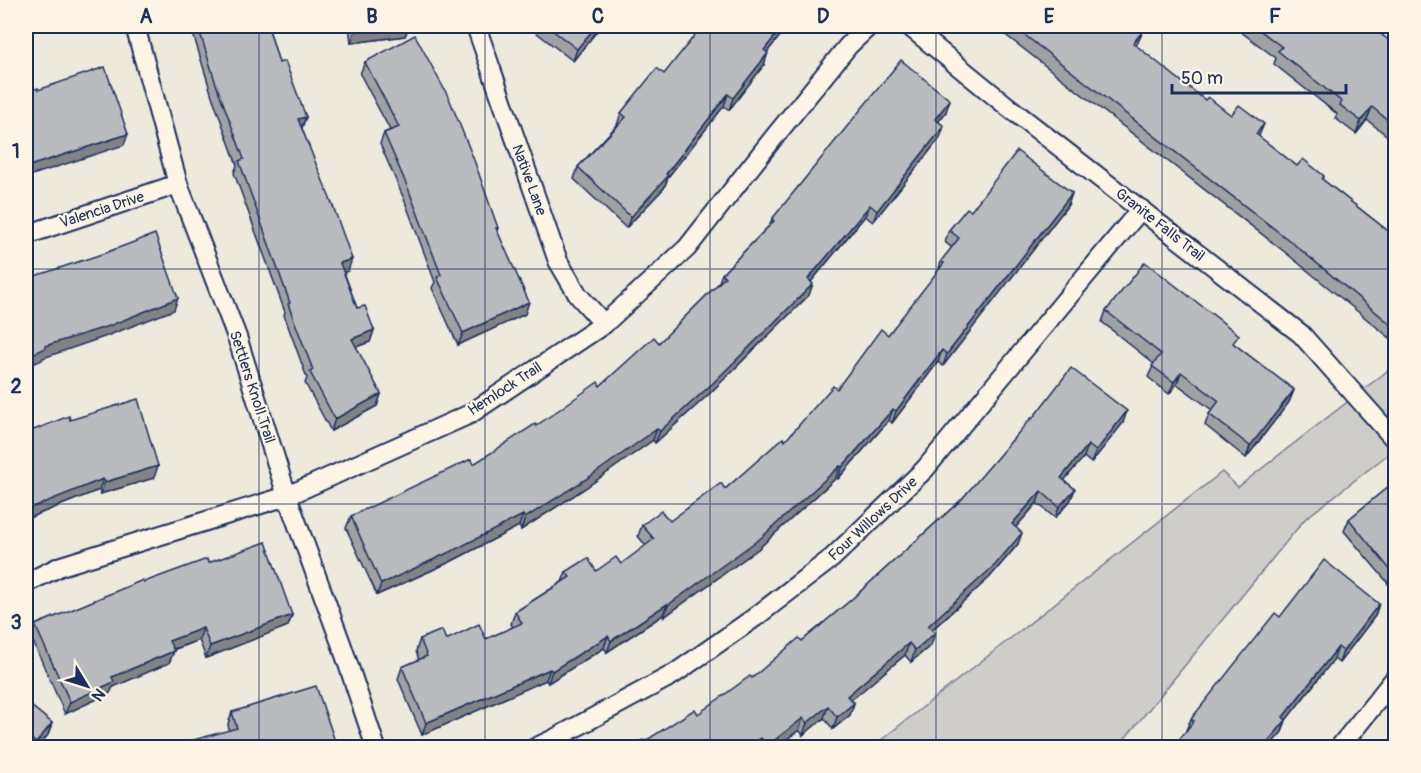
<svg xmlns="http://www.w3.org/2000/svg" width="1421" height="773" viewBox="0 0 1421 773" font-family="Pangolin,sans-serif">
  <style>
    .green { fill: #cfcdca; stroke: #757e94; stroke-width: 1.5 }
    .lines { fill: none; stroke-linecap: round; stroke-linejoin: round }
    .street-casing { stroke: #1b2f5e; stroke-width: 22 }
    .street { stroke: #fcf5e5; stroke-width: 18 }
    .wall { fill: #a0a1a3; stroke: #1b2f5e; stroke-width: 1.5 }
    .shaded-wall { fill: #828385; stroke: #1b2f5e; stroke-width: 1.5 }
    .building { fill: #babbbe; stroke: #1b2f5e; stroke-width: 1.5 }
    .grid { fill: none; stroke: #1b2f5e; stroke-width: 1.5; stroke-opacity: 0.55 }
    .labels { text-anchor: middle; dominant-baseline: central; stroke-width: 4.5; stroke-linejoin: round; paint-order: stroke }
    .street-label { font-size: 15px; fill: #1b2f5e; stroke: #fcf5e5 }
    .neatline { fill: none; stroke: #1b2f5e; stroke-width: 2 }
    .grid-label { font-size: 20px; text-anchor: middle; font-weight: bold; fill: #1b2f5e }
  </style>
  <rect width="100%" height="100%" fill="#eee9dd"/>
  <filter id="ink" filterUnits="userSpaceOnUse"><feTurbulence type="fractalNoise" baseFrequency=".0167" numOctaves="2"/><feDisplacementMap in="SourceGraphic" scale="12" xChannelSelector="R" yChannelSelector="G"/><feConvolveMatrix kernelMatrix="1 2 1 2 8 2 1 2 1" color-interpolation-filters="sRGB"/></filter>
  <g filter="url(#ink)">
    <polygon class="green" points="1395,365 1395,449 1305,519 1118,747 871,748 1222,472 1238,487"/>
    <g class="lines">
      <g class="street-casing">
        <g id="street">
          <polyline points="135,26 178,184 237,337 287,496 342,646 376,748"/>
          <polyline points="476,26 558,261 578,295 604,324"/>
          <polyline points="909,26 1007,106 1301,334 1396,441"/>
          <polyline points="26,235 178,184"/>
          <polyline points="26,583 61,566 287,496 470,414 604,324 687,248 771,141 848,46 869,26"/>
          <polyline points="535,748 554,739 674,674 754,618 832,558 925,469 1141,209"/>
          <polyline points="1339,748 1396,677"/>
        </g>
      </g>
      <use href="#street" class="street"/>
    </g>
    <g class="wall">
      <polygon points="194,26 268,26 279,63 306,117 302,128 348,271 344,272 357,308 374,330 370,342 356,347 381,394 377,406 331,431 305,383 307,378 284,315 285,312 234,173 237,165 212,96 192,30"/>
      <polygon points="349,26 409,26 405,36 351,43"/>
      <polygon points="528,26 601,26 573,61"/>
      <polygon points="788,26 767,52 764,65 729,110 724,106 668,177 664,188 626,228 574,179 578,167 617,125 621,113 664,74"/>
      <polygon points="994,26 1136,26 1143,31 1138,42 1136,46 1205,100 1259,137 1297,166 1323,180 1392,234 1395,332 1390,338 1286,253"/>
      <polygon points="1233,26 1370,26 1395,45 1395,142 1367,120 1356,134 1335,118 1337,114 1274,64 1276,58"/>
      <polygon points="365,62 498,228 497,230 525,314 458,345 432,288 435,282 404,199 380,144 384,133 390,130 360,74"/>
      <polygon points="946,112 938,122 940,138 873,222 865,216 811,282 809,295 708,395 655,443 653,440 587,487 521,530 519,526 450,562 377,595 346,528 351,516 474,464 536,426 600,386 659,343 718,284 722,274 770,225 772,219"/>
      <polygon points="1072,193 1068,205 943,366 938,362 892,423 889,420 838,479 836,478 758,549 664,617 663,615 607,652 604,648 548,683 546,680 422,735 398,679 402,667 419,660 416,651 420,639 486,639 513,627 511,624 515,612 562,582 566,572 596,571 621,564 646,546 638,536 642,525 670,521 725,489 785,441 837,389 888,335 938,272 941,261 952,248 945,242 949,230 971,211"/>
      <polygon points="1106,311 1235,345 1294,390 1289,402 1246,458 1205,425 1209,414 1212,410 1177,384 1169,394 1148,377 1154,364 1102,322"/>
      <polygon points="1032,419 1123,423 1091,463 1084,457 1064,480 1075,489 1070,501 1055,518 1037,503 1016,527 1018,544 990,577 932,630 931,645 911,662 905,655 851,700 854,703 850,715 833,729 824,718 803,735 799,730 776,747 629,747 644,742 698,714 752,678 802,641 852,599 961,500"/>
      <polygon points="70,420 154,478 100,494 99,490 26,519"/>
      <polygon points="1389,486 1395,577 1388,583 1344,531 1349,519"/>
      <polygon points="208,563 292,615 288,626 206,658 199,640 173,650 174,651 169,663 113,687 110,693 65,714 31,637 35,625 144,582"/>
      <polygon points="1375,616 1339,663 1334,659 1286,720 1282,732 1186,730 1191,719 1280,617"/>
      <polygon points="26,702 52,723 48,735 38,747 26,747"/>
      <polygon points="232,712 337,747 229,730 228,724"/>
    </g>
    <g class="shaded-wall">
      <polygon points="400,26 409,26 405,36 351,43 355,31"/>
      <polygon points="596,26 601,26 573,61 577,49"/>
      <polygon points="783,26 788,26 759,62 764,50"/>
      <polygon points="1143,31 1138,42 1128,55 1133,43"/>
      <polygon points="768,53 764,65 729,110 733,98"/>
      <polygon points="728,94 724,106 668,177 664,188 626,228 631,217 666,174"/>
      <polygon points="950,100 946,112 931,131 935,119"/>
      <polygon points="1372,107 1367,120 1356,134 1361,121"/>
      <polygon points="306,117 301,128 298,119"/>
      <polygon points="1264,124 1259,136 1252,146 1256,134"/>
      <polygon points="944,126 940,138 873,222 877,211"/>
      <polygon points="128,134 124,145 26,177 26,167"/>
      <polygon points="1072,193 1068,205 943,366 947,354"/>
      <polygon points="870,205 865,216 804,290 808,279"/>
      <polygon points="352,259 348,271 336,275 340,263"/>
      <polygon points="813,284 809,295 708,395 655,443 660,431"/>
      <polygon points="178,298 174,310 104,337 43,358 42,360 26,367 26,357 45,346"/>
      <polygon points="529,302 525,314 458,345 463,333"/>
      <polygon points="1395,325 1395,332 1390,338 1394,327"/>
      <polygon points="374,330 370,342 347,350 352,339"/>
      <polygon points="942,350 938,362 892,423 896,411"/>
      <polygon points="1181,372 1177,384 1169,394 1174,382"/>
      <polygon points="1294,390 1289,402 1246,458 1250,446"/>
      <polygon points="381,394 377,406 331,431 335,419"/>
      <polygon points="893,409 889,420 838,479 842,467"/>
      <polygon points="1127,411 1123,423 1091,463 1096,451"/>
      <polygon points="657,429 653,440 587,487 521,530 525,518"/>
      <polygon points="1088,445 1084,457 1057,489 1061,478"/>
      <polygon points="158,466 154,478 100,494 105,482"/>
      <polygon points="840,466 836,478 758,549 664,617 668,605"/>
      <polygon points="103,479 99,490 26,519 26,510 30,507"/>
      <polygon points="1075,489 1070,501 1055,518 1059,507"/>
      <polygon points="1041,491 1037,503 1008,536 1012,524"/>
      <polygon points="523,515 519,526 450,562 377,595 381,584"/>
      <polygon points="1022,533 1018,544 990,577 924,637 928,626"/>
      <polygon points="1395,569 1395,577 1388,583 1392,572"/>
      <polygon points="667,604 663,615 607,652 611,641"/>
      <polygon points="1379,604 1375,616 1339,663 1343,651"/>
      <polygon points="292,615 288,626 206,658 210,646"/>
      <polygon points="203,628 199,640 165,652 169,641"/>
      <polygon points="935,633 931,645 911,662 915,650"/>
      <polygon points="608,636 604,648 548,683 552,671"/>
      <polygon points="909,643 905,655 843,707 847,696"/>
      <polygon points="1338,647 1334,659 1279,729 1283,717"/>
      <polygon points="174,651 169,663 113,687 110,693 65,714 70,702 112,677"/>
      <polygon points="550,669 546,680 422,735 426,723"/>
      <polygon points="854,703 850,715 833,729 837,717"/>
      <polygon points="828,706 824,718 803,735 807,723"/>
      <polygon points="803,718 799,730 776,747 766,747 767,746"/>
      <polygon points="1286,720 1282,732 1269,747 1264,747"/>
      <polygon points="52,723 48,735 38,747 35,747 36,743"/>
      <polygon points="761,738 757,747 748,747"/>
    </g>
    <g class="building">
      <polygon points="198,26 268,26 279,63 285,61 306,117 298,119 333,206 352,259 340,263 357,308 365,306 374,330 352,339 381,394 335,419 310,372 313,370 288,304 290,303 239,161 244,159 216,84"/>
      <polygon points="355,26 400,26 355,31"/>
      <polygon points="547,26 596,26 577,49"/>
      <polygon points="702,26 783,26 764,50 768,53 733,98 728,94 666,174 668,176 631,217 578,167 626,117 621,113 657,68 664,74"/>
      <polygon points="1013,26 1136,26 1143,31 1133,43 1205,100 1208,97 1231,115 1239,105 1264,124 1256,134 1297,166 1303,159 1324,176 1322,179 1392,234 1395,231 1395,325 1394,327 1290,241"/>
      <polygon points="1254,26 1370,26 1395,45 1395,126 1372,107 1361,121 1340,105 1342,102 1278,51 1282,47"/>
      <polygon points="415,35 449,98 474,160 498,228 496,228 529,302 463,333 437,277 441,275 408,188 384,133 399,127 365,62"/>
      <polygon points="901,60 950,100 935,119 944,126 877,211 870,205 808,279 813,284 713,383 660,431 657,429 591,476 525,518 523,515 454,550 381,584 351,516 471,459 474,464 535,424 536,426 598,382 600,386 654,337 659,343 725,277 722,274 774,221 772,219"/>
      <polygon points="105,67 128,134 26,167 26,92 38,88 38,90"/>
      <polygon points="1017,151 1072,193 947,354 942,350 896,411 893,409 842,467 840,466 762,537 668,605 667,604 611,641 608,636 552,671 550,669 426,723 402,667 427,656 420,639 442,630 446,640 479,624 486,639 522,623 515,612 570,577 566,572 588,558 596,571 616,557 621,564 654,539 642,525 661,511 670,521 721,483 725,489 783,438 785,441 833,386 837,389 881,329 888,335 944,263 941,261 959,238 949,230 967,208 971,211"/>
      <polygon points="155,234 178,298 109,326 45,346 46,348 26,357 26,279 105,253"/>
      <polygon points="1145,262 1239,335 1233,343 1294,390 1250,446 1209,414 1219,401 1181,372 1174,382 1152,366 1161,354 1106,311"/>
      <polygon points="1071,368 1127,411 1096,451 1088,445 1061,478 1075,489 1059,507 1041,491 1012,524 1022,533 995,565 928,626 935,633 915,650 909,643 847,696 854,703 837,717 828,706 807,723 803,718 767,746 761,738 748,747 629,747 643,740 644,742 695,709 698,714 750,676 752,678 799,638 802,641 852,599 961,500 1031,418 1032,419"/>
      <polygon points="138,399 158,466 105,482 103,479 26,510 26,433 69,416 70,420"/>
      <polygon points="1389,486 1395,494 1395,569 1392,572 1349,519"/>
      <polygon points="266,542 292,615 210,646 203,628 169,641 174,651 112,677 114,682 70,702 35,625 143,580 144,582 207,559 208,563"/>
      <polygon points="1324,560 1379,604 1343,651 1338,647 1283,717 1286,720 1264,747 1173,747 1194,721 1191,719 1275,613 1280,617"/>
      <polygon points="316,686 337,747 177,747 183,743 237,728 232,712"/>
      <polygon points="26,702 52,723 36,743 26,734"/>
      <polygon points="158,743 161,747 152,747"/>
    </g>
  </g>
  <path class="grid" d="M259 26V748M485 26V748M710 26V748M936 26V748M1162 26V748M26 269H1396M26 504H1396"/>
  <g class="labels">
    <g class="street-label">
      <text transform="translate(529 180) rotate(70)">Native Lane</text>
      <text transform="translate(102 210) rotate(-18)">Valencia Drive</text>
      <text transform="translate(1160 225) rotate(38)">Granite Falls Trail</text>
      <text transform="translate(252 387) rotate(72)">Settlers Knoll Trail</text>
      <text transform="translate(505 389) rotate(-33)">Hemlock Trail</text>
      <text transform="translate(873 519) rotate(-43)">Four Willows Drive</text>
    </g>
  </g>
  <rect width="1421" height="773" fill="none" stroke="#fcf5e5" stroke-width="66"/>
  <g transform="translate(87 686) rotate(128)" stroke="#fcf5e5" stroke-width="4.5" paint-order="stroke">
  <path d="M0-4.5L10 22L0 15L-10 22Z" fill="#1b2f5e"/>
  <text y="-9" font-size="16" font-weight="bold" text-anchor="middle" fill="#1b2f5e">N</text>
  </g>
  <path d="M1172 84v9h174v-9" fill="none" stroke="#1b2f5e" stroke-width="3"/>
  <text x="1181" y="84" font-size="18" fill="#1b2f5e" stroke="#fcf5e5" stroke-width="4.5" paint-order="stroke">50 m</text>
  <rect x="33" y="33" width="1355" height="707" class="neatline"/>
  <g class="grid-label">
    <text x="146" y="23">A</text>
    <text x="372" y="23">B</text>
    <text x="598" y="23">C</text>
    <text x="823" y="23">D</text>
    <text x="1049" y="23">E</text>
    <text x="1275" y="23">F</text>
    <text x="16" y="158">1</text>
    <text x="16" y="393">2</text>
    <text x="16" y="629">3</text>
  </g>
</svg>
